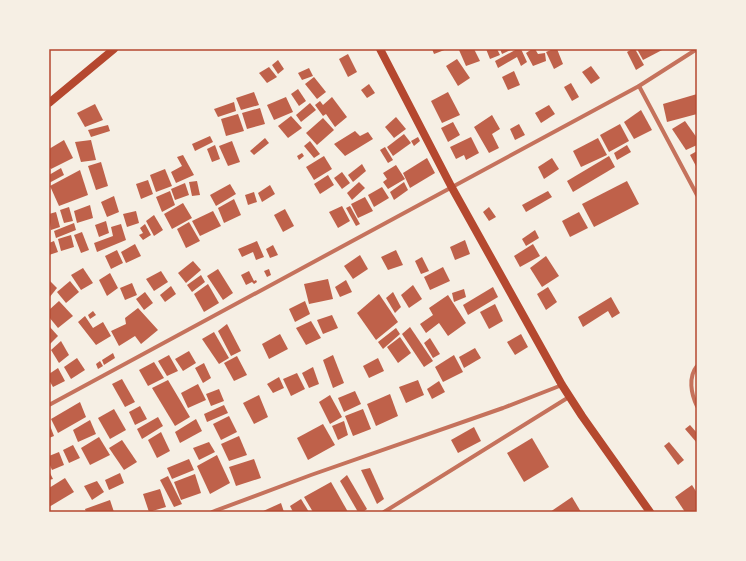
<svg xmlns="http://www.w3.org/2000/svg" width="746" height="561" viewBox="0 0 746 561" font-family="Mulish,sans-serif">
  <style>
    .building { fill: #bf614a }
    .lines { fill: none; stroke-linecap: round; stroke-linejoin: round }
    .minor { stroke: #c5725c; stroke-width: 4 }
    .trunk { stroke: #b5482f; stroke-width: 8 }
    .neatline { fill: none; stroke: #b5482f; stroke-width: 1.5 }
  </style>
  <rect width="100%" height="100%" fill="#f6efe4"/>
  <g class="building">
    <polygon points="432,49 447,49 434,54"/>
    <polygon points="461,49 474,49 480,61 466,66 459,50"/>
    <polygon points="486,49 497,49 500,55 490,59"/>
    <polygon points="500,49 513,49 502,54"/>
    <polygon points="517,49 521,49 527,62 521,66 517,57 498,68 495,61"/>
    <polygon points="532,49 535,49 538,54 545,53 546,61 533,66 526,53"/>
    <polygon points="553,49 557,49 563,64 554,69 546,52"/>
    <polygon points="632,49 635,49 644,65 636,70 627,52"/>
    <polygon points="637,49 664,49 643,60"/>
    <polygon points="348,54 357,72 348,77 339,59"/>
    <polygon points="457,59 470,78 458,86 446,66"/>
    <polygon points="278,60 284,69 278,74 272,65"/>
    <polygon points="591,66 600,78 591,84 582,72"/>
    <polygon points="269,67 277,77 267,83 259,73"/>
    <polygon points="309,68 313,76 302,80 298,73"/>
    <polygon points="514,71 520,85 508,90 502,77"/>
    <polygon points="314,77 326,92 317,99 305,84"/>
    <polygon points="571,83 579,97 572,101 564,87"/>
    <polygon points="369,84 375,93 367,98 361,90"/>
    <polygon points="298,89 306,101 299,106 291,94"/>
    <polygon points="254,92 259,105 241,110 236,98"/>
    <polygon points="448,92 460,115 442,123 431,101"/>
    <polygon points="697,94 697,114 667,122 663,104"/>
    <polygon points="286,97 293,112 274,120 267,105"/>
    <polygon points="332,97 347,117 335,127 326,114 323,116 315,105 320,101 323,105"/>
    <polygon points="234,102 236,111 218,117 214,109"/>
    <polygon points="310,103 316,110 301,122 296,115"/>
    <polygon points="95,104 103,120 85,127 77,113"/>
    <polygon points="549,105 555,114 541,123 535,113"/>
    <polygon points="260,108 265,124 247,129 242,113"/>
    <polygon points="641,110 652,130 634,139 624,122"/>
    <polygon points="238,114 244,131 226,136 221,119"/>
    <polygon points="492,115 500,129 492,134 499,148 489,153 474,127"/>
    <polygon points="291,116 302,128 288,138 278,126"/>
    <polygon points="396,117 406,129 394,138 385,127"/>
    <polygon points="323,118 334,130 317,145 306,133"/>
    <polygon points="685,121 697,138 697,145 686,150 672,129"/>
    <polygon points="453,122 460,135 448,142 441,128"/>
    <polygon points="519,124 525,135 515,140 510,129"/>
    <polygon points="620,124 629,141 609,152 600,135"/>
    <polygon points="108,125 110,131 91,137 88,130"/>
    <polygon points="355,131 360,136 368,132 373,139 345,156 334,144"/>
    <polygon points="404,134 411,143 393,156 387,147"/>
    <polygon points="210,136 213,142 195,151 192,144"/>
    <polygon points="418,137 420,141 414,146 411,141"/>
    <polygon points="471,137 479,153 466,160 464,155 456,159 450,147"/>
    <polygon points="265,138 269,143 254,155 250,151"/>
    <polygon points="598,138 607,155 581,167 573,151"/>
    <polygon points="64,140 73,158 51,169 49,166 49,149"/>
    <polygon points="91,140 96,160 81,162 75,142"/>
    <polygon points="232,141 240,162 228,166 219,146"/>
    <polygon points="310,141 320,154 314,158 304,146"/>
    <polygon points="215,145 220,159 212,162 207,149"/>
    <polygon points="627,145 631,152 617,160 614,153"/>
    <polygon points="385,147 393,160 388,163 380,150"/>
    <polygon points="697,151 697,168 690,155"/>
    <polygon points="302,153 304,156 299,160 297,156"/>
    <polygon points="183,155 194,175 176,183 171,172 182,166 177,157"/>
    <polygon points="324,156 332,169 314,180 306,167"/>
    <polygon points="609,156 615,167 573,192 567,181"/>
    <polygon points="427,158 435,173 410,188 403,173"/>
    <polygon points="552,158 559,169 544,179 538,167"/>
    <polygon points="101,162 108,186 96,190 88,166"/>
    <polygon points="362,164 366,171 353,182 348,175"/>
    <polygon points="396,165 405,179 388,189 383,182 387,179 383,173"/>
    <polygon points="61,168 64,175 49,183 49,175"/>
    <polygon points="165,169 172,186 156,192 150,175"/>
    <polygon points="80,170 88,195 59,206 50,186"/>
    <polygon points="342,172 350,183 342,189 334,178"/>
    <polygon points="328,175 334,185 320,194 314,184"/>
    <polygon points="148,180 153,194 141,199 136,184"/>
    <polygon points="197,181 200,195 192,196 189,182"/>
    <polygon points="627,181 639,204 594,227 582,204"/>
    <polygon points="359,182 365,188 352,200 347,193"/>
    <polygon points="404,182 408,190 394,200 390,192"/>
    <polygon points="185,183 189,195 175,200 171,189"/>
    <polygon points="230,184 236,194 216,206 210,195"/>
    <polygon points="270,185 275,194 262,202 258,193"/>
    <polygon points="382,187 389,198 374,207 368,195"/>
    <polygon points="170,191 175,205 162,212 156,197"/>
    <polygon points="548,191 552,197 526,212 522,205"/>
    <polygon points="254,192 257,202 248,205 245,195"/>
    <polygon points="114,196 119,212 107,217 101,202"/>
    <polygon points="365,197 373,211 358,218 351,204"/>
    <polygon points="234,199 241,215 224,223 218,208"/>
    <polygon points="183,203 192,218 172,229 164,214"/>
    <polygon points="90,205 93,218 77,223 74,211"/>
    <polygon points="342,206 350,221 338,228 329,212"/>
    <polygon points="350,206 360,224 356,226 346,208"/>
    <polygon points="69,207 73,221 64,223 60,210"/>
    <polygon points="489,207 496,217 489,221 483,212"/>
    <polygon points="285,209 294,226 283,232 274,215"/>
    <polygon points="136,211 139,223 127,227 123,214"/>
    <polygon points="213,211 221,226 200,236 192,221"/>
    <polygon points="56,212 60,227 51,230 49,214"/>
    <polygon points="579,212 588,228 570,237 562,221"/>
    <polygon points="154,215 163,230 154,236 146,221"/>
    <polygon points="106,221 109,233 99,237 95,225"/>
    <polygon points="189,222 200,241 186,248 177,229"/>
    <polygon points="74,223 76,230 56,238 54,231"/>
    <polygon points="121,224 126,240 97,252 94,243 113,236 111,227"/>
    <polygon points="145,224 151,235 143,240 139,235 143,233 140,228"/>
    <polygon points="535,230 539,238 526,246 522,239"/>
    <polygon points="82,232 89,250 81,253 74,235"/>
    <polygon points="71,235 74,247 61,251 58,239"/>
    <polygon points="465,240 470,254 455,260 450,247"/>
    <polygon points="54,241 58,252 49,255 49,243"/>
    <polygon points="257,241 264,257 256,260 253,252 242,257 238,249"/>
    <polygon points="135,244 141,256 126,263 121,252"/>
    <polygon points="533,244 540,256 520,267 514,256"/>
    <polygon points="273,245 278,255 270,258 266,249"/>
    <polygon points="117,250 123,263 111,269 105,256"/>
    <polygon points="396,250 403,265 388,270 381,257"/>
    <polygon points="360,255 368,269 353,279 344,266"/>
    <polygon points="546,256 559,276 542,287 530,268"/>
    <polygon points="422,257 429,271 421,274 415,261"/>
    <polygon points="193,261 201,270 186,283 178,273"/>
    <polygon points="443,267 450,281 430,290 424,277"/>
    <polygon points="83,268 93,283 81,290 71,275"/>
    <polygon points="218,269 233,293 223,300 207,276"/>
    <polygon points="269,269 271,275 267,277 264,271"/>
    <polygon points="161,271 168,282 154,291 146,279"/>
    <polygon points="249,271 254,281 256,280 257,282 254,284 252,282 246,285 241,275"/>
    <polygon points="110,273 118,288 107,296 99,280"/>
    <polygon points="201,275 205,282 192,292 187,285"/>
    <polygon points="328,279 333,299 309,304 304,284"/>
    <polygon points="49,280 57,288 49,298"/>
    <polygon points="346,280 352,292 340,297 335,287"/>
    <polygon points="70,281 79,292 66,303 57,292"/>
    <polygon points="132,283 137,295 125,300 120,288"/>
    <polygon points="208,284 219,303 204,312 194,294"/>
    <polygon points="413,285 422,299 409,308 401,295"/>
    <polygon points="171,286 176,294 165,302 160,295"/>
    <polygon points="493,287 498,297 468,315 463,305"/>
    <polygon points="548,287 557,302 546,310 537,294"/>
    <polygon points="464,289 466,297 454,302 452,293"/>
    <polygon points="145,292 153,303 144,310 136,299"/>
    <polygon points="393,292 401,307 395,313 386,298"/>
    <polygon points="379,294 398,322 376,340 357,313"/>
    <polygon points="448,295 466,323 448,336 439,323 426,333 420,324 433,315 429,308"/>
    <polygon points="611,297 620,313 612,318 608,311 583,327 578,317"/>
    <polygon points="59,301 73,316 58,328 49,317 49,310"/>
    <polygon points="305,301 310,314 295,322 289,309"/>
    <polygon points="495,304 503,321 489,329 480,312"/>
    <polygon points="138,308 158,330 141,344 135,336 119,346 111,331 126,324 125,318"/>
    <polygon points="93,311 96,315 90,319 88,315"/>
    <polygon points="332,315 338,328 323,334 317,320"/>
    <polygon points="85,316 93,328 103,322 111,336 96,345 78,322"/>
    <polygon points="311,321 321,338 306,345 296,328"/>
    <polygon points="227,324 241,351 231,356 218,331"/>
    <polygon points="49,326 58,336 49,345"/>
    <polygon points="410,327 433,361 424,367 402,334"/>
    <polygon points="396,328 400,334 383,349 378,342"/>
    <polygon points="214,332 229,358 219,364 202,339"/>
    <polygon points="280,334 288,349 269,359 262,344"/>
    <polygon points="521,334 528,347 515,355 507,342"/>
    <polygon points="400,337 411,353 398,363 387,347"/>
    <polygon points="430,338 440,354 433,358 424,343"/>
    <polygon points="61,341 69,355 59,363 51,350"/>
    <polygon points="475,348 481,358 464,368 459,357"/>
    <polygon points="189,351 196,363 183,371 175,359"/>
    <polygon points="113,353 115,358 104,365 102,360"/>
    <polygon points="169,355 178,371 167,376 158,361"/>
    <polygon points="333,355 344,383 333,388 323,360"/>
    <polygon points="454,355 463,372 443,382 435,367"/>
    <polygon points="237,356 247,375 234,381 224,363"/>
    <polygon points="77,358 85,370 71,379 64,367"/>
    <polygon points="378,358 384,371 369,378 363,366"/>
    <polygon points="100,361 103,366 98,369 96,364"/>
    <polygon points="154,362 164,378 148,386 139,370"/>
    <polygon points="204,363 211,378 203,383 195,368"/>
    <polygon points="313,367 319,384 309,388 302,373"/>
    <polygon points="58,368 65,381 53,387 49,380 49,374"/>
    <polygon points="297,373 305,389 291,396 283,379"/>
    <polygon points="279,377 284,388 273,393 267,384"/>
    <polygon points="122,379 135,402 125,407 112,384"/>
    <polygon points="168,380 190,417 175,426 152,388"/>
    <polygon points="418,380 424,395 406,403 399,387"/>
    <polygon points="439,381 445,392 432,399 427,389"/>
    <polygon points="198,384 206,400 188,408 181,393"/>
    <polygon points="219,389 224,401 211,406 206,394"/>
    <polygon points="355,391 361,404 344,412 338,398"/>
    <polygon points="390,394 398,416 376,426 367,404"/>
    <polygon points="259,395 268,417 254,424 243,403"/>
    <polygon points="330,395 342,417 330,424 319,402"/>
    <polygon points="80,402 86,417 58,433 51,419"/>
    <polygon points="224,405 228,413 207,422 204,414"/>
    <polygon points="140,406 147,419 135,425 129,412"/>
    <polygon points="114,409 126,430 110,439 98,418"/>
    <polygon points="363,409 371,429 353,436 345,416"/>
    <polygon points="229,416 237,432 221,440 213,424"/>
    <polygon points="158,417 163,426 142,439 137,429"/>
    <polygon points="196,419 202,431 180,443 175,432"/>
    <polygon points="90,420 96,434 78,442 73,430"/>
    <polygon points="344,421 348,435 338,440 332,426"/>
    <polygon points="49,423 54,436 49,438"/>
    <polygon points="323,424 335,445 308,460 297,438"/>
    <polygon points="690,425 697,433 697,443 685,429"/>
    <polygon points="474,427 481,441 458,453 451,440"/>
    <polygon points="161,432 170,451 157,458 148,440"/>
    <polygon points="239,436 247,455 229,461 221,444"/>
    <polygon points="99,437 110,455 90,465 81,448"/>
    <polygon points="532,438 549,467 524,482 507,453"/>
    <polygon points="122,440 137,462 124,470 109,448"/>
    <polygon points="209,442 215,452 199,460 193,448"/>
    <polygon points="669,442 684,460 678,465 664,446"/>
    <polygon points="73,445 80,458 69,463 63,450"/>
    <polygon points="59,452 64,465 52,470 49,463 49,456"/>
    <polygon points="217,455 230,483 210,494 197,466"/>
    <polygon points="189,459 194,470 172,479 167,468"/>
    <polygon points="254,459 261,478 236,486 229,467"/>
    <polygon points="370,468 384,499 377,504 361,470"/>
    <polygon points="49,471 53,479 49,480"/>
    <polygon points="120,473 124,483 109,490 105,480"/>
    <polygon points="195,474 201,493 181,500 174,482"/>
    <polygon points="347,475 367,509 363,512 358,512 340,481"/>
    <polygon points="168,476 182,504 174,507 160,480"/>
    <polygon points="65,478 74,492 49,507 49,488"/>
    <polygon points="97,481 104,492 92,500 84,486"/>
    <polygon points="331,482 348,512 313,512 304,497"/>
    <polygon points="692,485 697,493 697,512 685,512 675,497"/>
    <polygon points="160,489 166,507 149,512 143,494"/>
    <polygon points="572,497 581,512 550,512"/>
    <polygon points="301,499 309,512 293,512 290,506"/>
    <polygon points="110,500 114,512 86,512 85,509"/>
    <polygon points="281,503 284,512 261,512"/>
  </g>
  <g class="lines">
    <g class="minor">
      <polyline points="639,86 697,195"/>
      <path d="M697 366C688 377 691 394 697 406"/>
      <polyline points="49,405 639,86 697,49"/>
      <polyline points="212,512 311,475 503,408 562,385"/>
      <polyline points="384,512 569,397"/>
    </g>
    <g class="trunk">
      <polyline points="380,49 451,186 562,385 582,416 650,512"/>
      <polyline points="49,103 114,49"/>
    </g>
  </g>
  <rect width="746" height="561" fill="none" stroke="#f6efe4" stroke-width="100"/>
  <rect x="50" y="50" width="646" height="461" class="neatline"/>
</svg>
